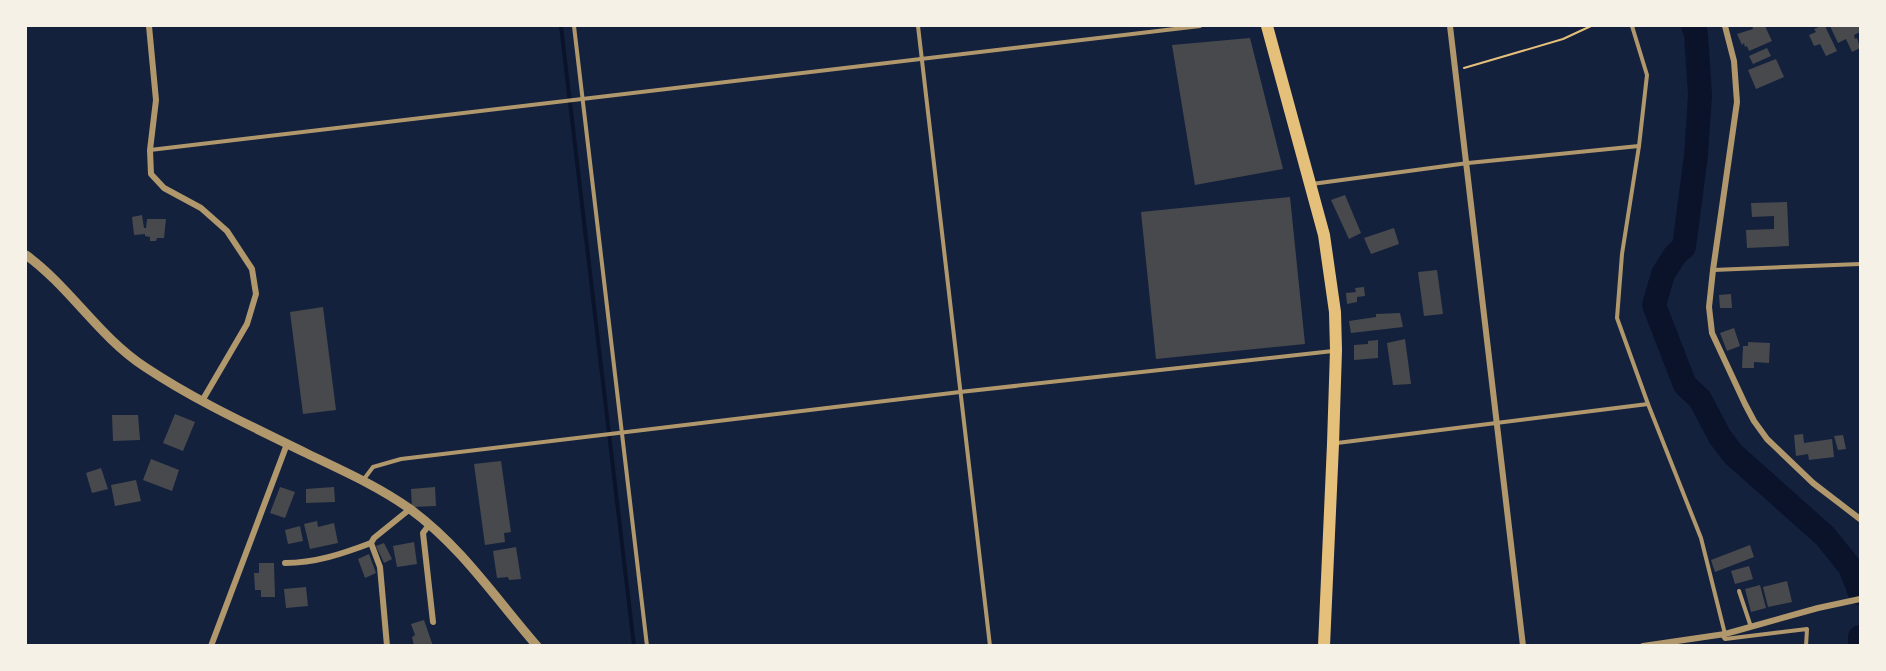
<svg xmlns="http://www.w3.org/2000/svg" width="1886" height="671" viewBox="0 0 1886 671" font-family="Rubik,sans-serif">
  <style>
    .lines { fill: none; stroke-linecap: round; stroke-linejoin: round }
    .stream { stroke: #0b132b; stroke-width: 4 }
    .river { stroke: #0b132b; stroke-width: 24 }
    .building { fill: #48494c }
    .path { stroke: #e5c07b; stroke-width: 2 }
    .service { stroke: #b1986c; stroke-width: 4 }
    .minor { stroke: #b1986c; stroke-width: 6 }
    .tertiary { stroke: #b1986c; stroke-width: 9 }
    .primary { stroke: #e5c07b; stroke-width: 12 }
  </style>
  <rect width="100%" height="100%" fill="#14213d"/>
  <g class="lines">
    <polyline class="stream" points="561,26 634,646"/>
    <g class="river">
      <polyline points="1693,26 1696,34 1700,95 1696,155 1684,247 1675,255 1663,274 1654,305 1685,385 1700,399 1720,437 1733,454 1825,536 1850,567 1860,593"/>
      <polyline points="1860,646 1860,637"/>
    </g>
  </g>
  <g class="building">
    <polygon points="1752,26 1765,26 1772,41 1749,51 1747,46 1745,47 1744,43 1742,45 1737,34 1753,29"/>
    <polygon points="1821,26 1825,26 1837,51 1826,56 1820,44 1814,46 1809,35 1816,32 1814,29"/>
    <polygon points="1830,26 1860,26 1860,32 1854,35 1855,39 1857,38 1860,48 1852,52 1846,39 1838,43"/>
    <polygon points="1250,38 1283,169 1195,185 1172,45"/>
    <polygon points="1767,48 1771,56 1753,64 1749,56"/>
    <polygon points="1776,59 1784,77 1756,89 1748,70"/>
    <polygon points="1345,195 1361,233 1349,239 1331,200"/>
    <polygon points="1290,197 1305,344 1156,359 1141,212"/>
    <polygon points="1787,202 1789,246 1747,248 1746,230 1774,229 1774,216 1752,217 1751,203"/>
    <polygon points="142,215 144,228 146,228 147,219 166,219 164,238 157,238 156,241 150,241 150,237 145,236 145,234 134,235 132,217"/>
    <polygon points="1394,228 1399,244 1371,254 1364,238"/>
    <polygon points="1437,270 1443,314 1424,316 1418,272"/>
    <polygon points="1364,287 1365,296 1357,297 1357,302 1347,304 1346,293 1356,292 1355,288"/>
    <polygon points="1731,294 1732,308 1720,308 1719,295"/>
    <polygon points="323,307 336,410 303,414 290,312"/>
    <polygon points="1400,313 1403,327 1351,333 1349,321 1376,317 1376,314"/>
    <polygon points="1734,328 1740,346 1727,351 1720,333"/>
    <polygon points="1405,339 1411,384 1393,385 1387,343"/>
    <polygon points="1378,340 1378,358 1354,360 1354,345 1368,344 1368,341"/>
    <polygon points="1748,342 1770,343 1769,363 1754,362 1754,368 1742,368 1743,346 1748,346"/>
    <polygon points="175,414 195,422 183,451 163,443"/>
    <polygon points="112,415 138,415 140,440 113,441"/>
    <polygon points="1803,434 1804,443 1832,439 1834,457 1809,460 1808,454 1796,456 1794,435"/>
    <polygon points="1843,435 1846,449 1838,450 1834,436"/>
    <polygon points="151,459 179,470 172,491 143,480"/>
    <polygon points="501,461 511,532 504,533 505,542 485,545 474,464"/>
    <polygon points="101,468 108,489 92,493 86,473"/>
    <polygon points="136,480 141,501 115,506 111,485"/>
    <polygon points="280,487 295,492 285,518 270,513"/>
    <polygon points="334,487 335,502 306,503 306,489"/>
    <polygon points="435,487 436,506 412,507 411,489"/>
    <polygon points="317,521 318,527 334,523 338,543 310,549 304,524"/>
    <polygon points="300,526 303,541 288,544 285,530"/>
    <polygon points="414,542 417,564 397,567 393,546"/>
    <polygon points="384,543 392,559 384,563 376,546"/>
    <polygon points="1750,545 1754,557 1715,572 1711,560"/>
    <polygon points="516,547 521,579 509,580 508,577 497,578 493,551"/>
    <polygon points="369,554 376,573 365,578 358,559"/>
    <polygon points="259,563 274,563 275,597 261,597 261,590 255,590 254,573 259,573"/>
    <polygon points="1749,566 1753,579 1735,584 1731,571"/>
    <polygon points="1787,581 1792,602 1768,607 1763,587"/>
    <polygon points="1760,585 1766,608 1751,612 1745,589"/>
    <polygon points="306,587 308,606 286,608 284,589"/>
    <polygon points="424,620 433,646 414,646 412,637 415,635 411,624"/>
  </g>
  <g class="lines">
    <polyline class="path" points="1464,68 1563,39 1591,26"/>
    <g class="service">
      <polyline points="574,26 647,646"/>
      <polyline points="918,26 990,646"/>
      <polyline points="1639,146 1622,254 1617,318 1648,404 1701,538 1725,634"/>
      <polyline points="150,150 1200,26"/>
      <polyline points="1312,184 1468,163 1639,146 1647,75 1632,26"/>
      <polyline points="1713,270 1860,264"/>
      <polyline points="1337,443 1648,404"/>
      <polyline points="364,479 373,467 401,459 960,392 1333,351"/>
      <polyline points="1739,591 1751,627"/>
      <polyline points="1722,635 1725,639 1807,629 1806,646"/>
    </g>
    <g class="minor">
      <polyline points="149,26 156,100 150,150 151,174 164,188 201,208 227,231 252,269 256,294 247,324 202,401"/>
      <polyline points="1450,26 1523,646"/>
      <polyline points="1725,26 1734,61 1737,102 1713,270 1709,307 1712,333 1745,404 1754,421 1767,439 1813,483 1860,519"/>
      <polyline points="429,525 423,533 433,622"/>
      <path d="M285 563C315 563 342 554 371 543"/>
      <polyline points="211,646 287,444"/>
      <polyline points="387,646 380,567 371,543 374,538 410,509"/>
      <polyline points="1643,646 1725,634 1818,608 1860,599"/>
    </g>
    <path class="tertiary" d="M26 255C70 287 99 337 145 367 196 401 251 426 306 453 341 470 378 486 410 509 461 546 496 599 537 646"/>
    <polyline class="primary" points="1267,26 1324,235 1335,312 1336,350 1333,444 1324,646"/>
  </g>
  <rect width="1886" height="671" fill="none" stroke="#f6f1e7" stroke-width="54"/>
</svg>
